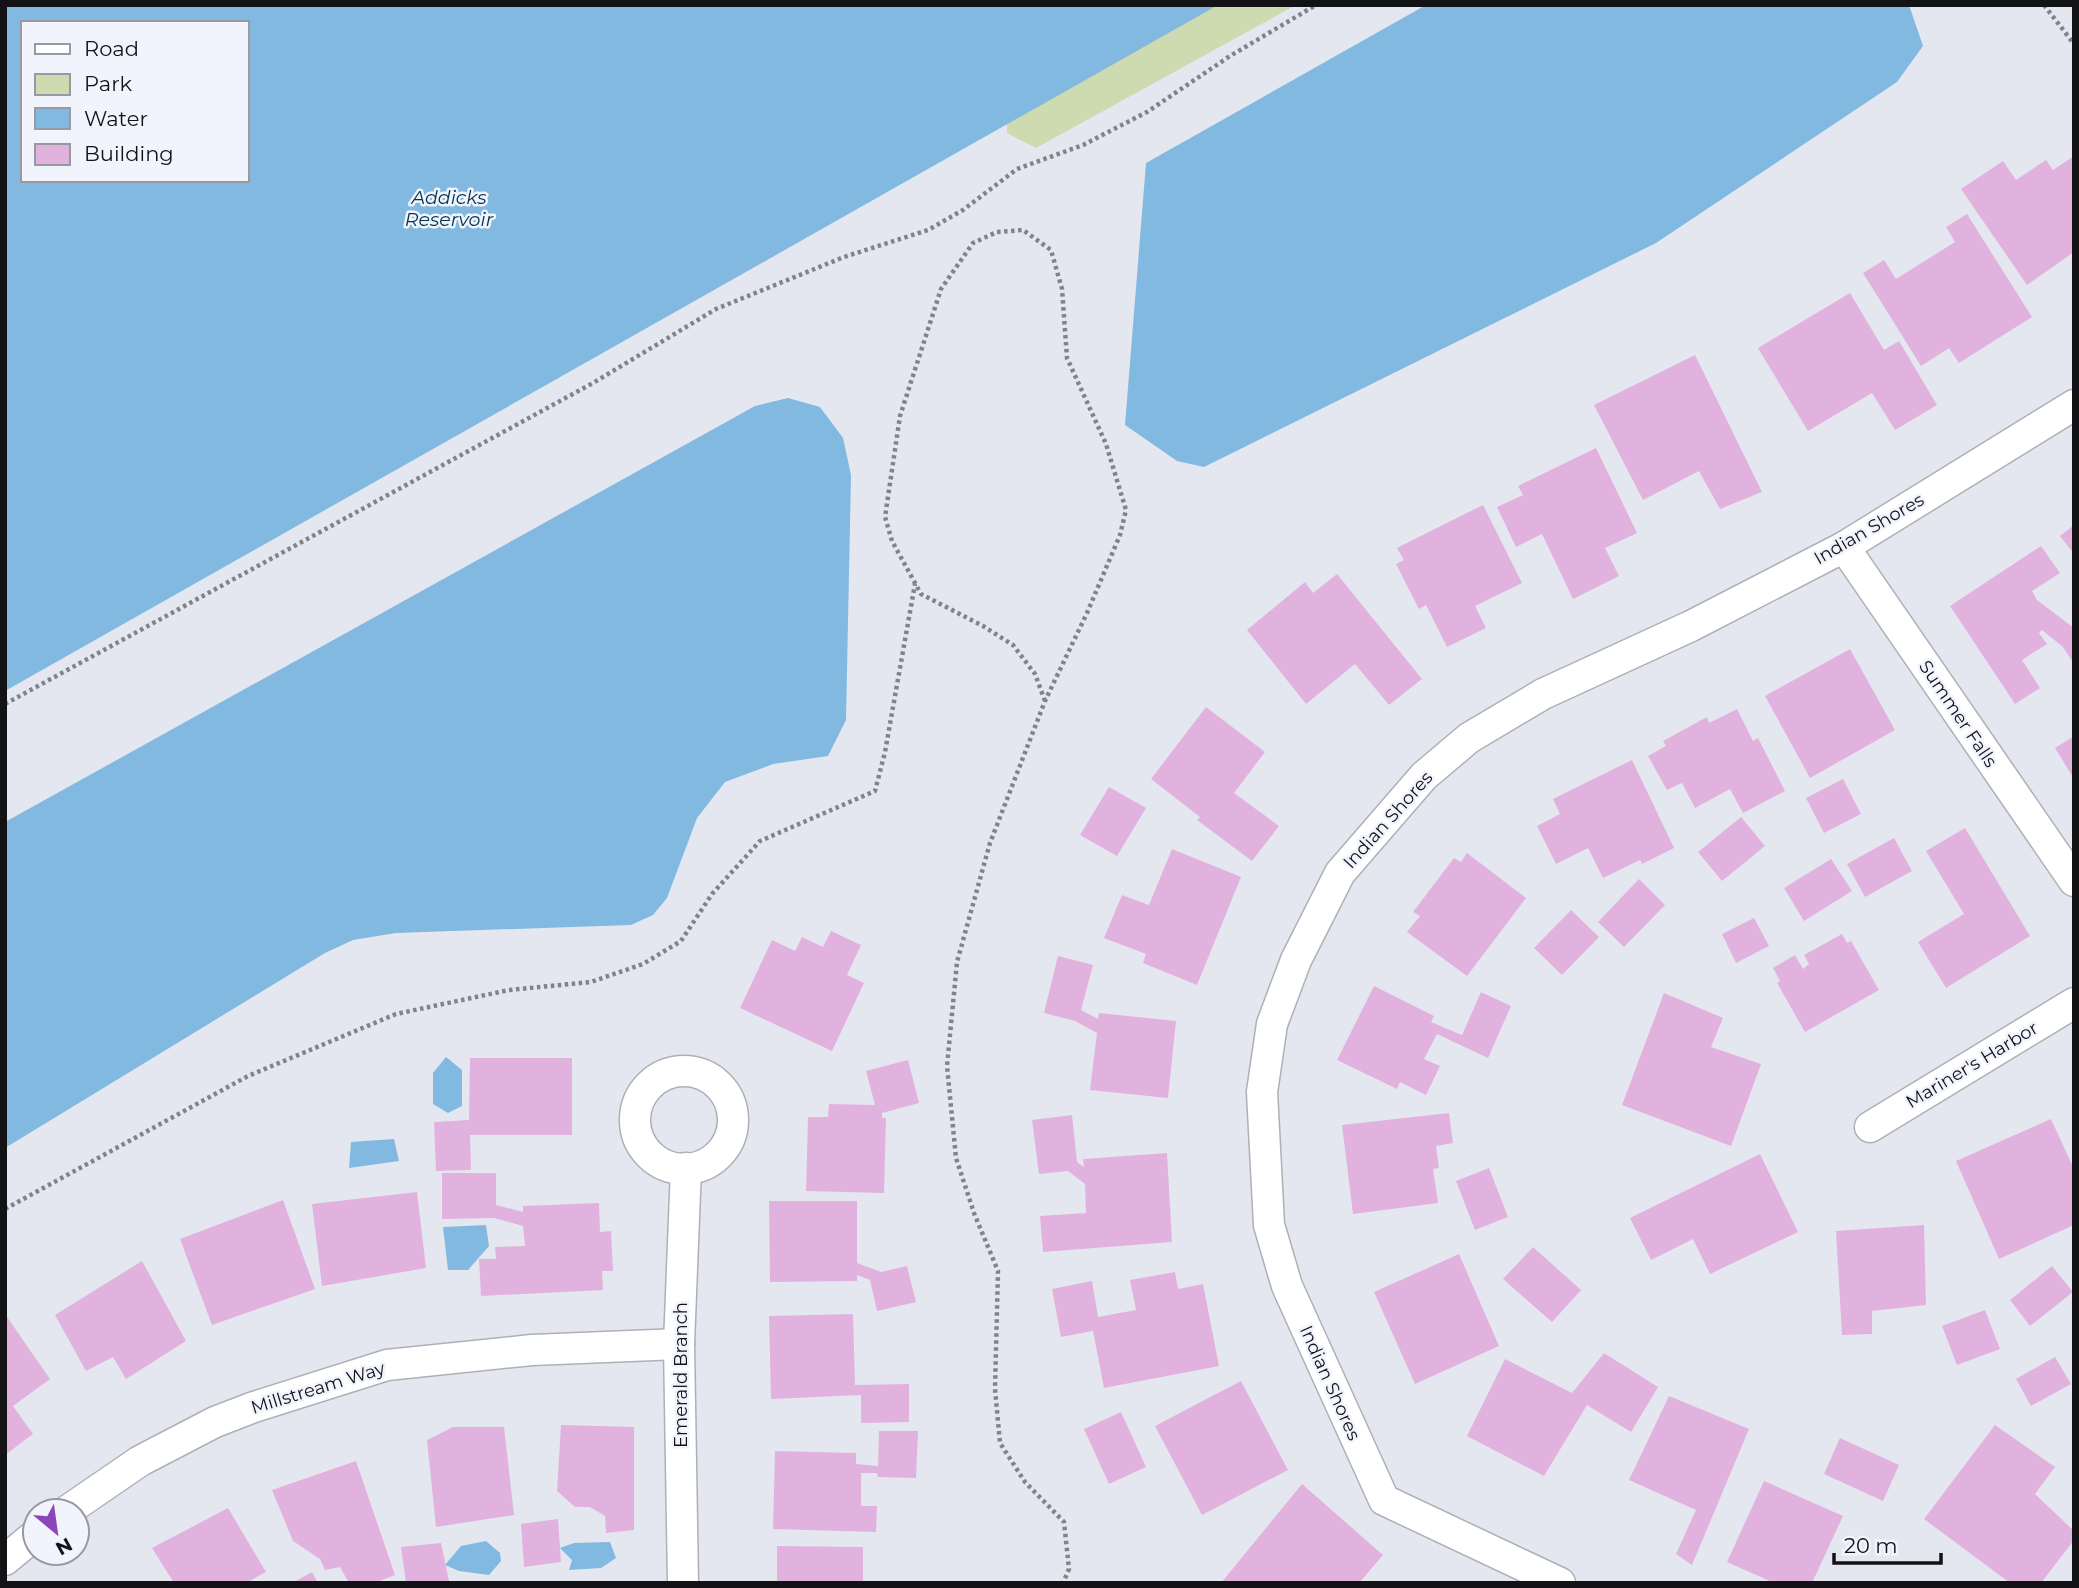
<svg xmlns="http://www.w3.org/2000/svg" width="2079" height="1588" viewBox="0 0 2079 1588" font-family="Montserrat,sans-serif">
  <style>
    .green { fill: #cedab0 }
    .water { fill: #82b9e0; fill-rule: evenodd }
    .building { fill: #e2b2de }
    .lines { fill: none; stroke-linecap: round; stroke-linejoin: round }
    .street-casing { stroke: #aeb0b8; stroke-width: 33 }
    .path { stroke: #828389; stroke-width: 4.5; stroke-dasharray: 3.5 3.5; stroke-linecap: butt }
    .street { stroke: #fff; stroke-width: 30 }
    .labels { text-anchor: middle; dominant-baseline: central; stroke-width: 5; stroke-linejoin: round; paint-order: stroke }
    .street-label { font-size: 18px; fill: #131316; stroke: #f2f4fd }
    .water-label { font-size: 19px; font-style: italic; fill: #04334d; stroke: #f2f4fd }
  </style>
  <rect width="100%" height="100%" fill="#e5e7f0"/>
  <polygon class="green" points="1008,5 1296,5 1036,148 1007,133"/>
  <g class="water">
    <path d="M5 5H1218L5 691ZM23 23H247V180H23Z"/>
    <polygon points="1426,5 1909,5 1923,46 1897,82 1656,243 1204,467 1177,461 1125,425 1146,163"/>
    <polygon points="788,398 820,407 843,438 851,475 846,720 828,756 773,764 725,782 697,818 667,898 653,915 631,925 396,933 353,940 325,953 5,1148 5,822 755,406"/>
    <polygon points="446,1057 462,1070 462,1106 448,1113 433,1104 433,1073"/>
    <polygon points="394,1139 399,1161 349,1168 351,1142"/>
    <polygon points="486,1225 489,1246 468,1270 448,1270 443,1227"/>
    <polygon points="486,1541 500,1553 501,1561 489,1575 459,1571 445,1565 461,1546"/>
    <polygon points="610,1542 616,1558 601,1568 569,1570 572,1560 560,1548 574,1543"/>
  </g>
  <g class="building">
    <polygon points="2074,156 2074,252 2027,285 1961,189 2003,161 2016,180 2046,160 2053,170"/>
    <polygon points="1967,214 2032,317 1959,363 1949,348 1921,366 1863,273 1884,260 1896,279 1955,242 1946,227"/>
    <polygon points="1850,293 1884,350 1899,341 1937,405 1895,430 1872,393 1808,431 1758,348"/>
    <polygon points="1695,355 1762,492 1720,509 1699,471 1643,500 1594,405"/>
    <polygon points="1596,448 1637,533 1605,548 1619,576 1573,599 1542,534 1516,547 1497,507 1523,495 1518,486"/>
    <polygon points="1483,505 1522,583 1475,606 1486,628 1447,647 1426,605 1419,609 1396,564 1404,560 1397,548"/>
    <polygon points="2074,525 2074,554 2060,536"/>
    <polygon points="2041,546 2060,573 2032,591 2037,600 2074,628 2074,664 2063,647 2042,630 2039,633 2047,644 2022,660 2040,688 2015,704 1950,606"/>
    <polygon points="1337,574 1422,679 1389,705 1355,664 1306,704 1247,630 1305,582 1313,593"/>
    <polygon points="1850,649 1895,730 1810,778 1765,696"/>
    <polygon points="1206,707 1265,752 1234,793 1279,826 1252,861 1197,820 1200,817 1151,779"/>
    <polygon points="1737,709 1753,741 1758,738 1785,791 1743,813 1730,789 1695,808 1682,783 1667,790 1648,756 1666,746 1663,741 1707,717 1709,723"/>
    <polygon points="2074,736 2074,779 2055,748"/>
    <polygon points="1632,760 1674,848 1642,864 1640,860 1603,878 1588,848 1556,864 1537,826 1560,814 1553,799"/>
    <polygon points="1843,779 1861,814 1824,833 1806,798"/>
    <polygon points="1109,787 1146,808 1117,856 1080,835"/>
    <polygon points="1741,817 1765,846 1722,881 1698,852"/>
    <polygon points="1965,828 2030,936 1946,988 1918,942 1964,914 1926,851"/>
    <polygon points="1894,838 1912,871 1865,897 1847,864"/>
    <polygon points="1172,849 1241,877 1197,985 1143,963 1146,954 1104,938 1122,895 1149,905"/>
    <polygon points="1467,853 1526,898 1467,976 1407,932 1420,916 1413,912 1454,858 1461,862"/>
    <polygon points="1831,859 1852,891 1804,921 1784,888"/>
    <polygon points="1639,879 1665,905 1624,947 1598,922"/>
    <polygon points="1571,910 1599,937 1562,975 1534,948"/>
    <polygon points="1754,918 1769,946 1736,963 1722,934"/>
    <polygon points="831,931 861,945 847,975 864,983 832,1051 740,1008 772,940 795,951 802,937 823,947"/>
    <polygon points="1842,934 1847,943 1851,941 1879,990 1805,1032 1777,983 1780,981 1773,968 1795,955 1803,969 1809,964 1804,955"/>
    <polygon points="1058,956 1093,965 1081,1010 1098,1019 1099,1013 1176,1021 1168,1098 1090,1090 1097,1033 1075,1021 1044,1013"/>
    <polygon points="1374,986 1434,1016 1431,1022 1462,1035 1481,992 1511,1006 1488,1058 1437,1034 1424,1059 1440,1066 1426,1095 1400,1082 1397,1089 1337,1060"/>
    <polygon points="1664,993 1723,1018 1711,1047 1761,1064 1731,1146 1622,1105"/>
    <polygon points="470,1058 572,1058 572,1135 470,1135 471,1170 436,1171 434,1122 469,1120"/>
    <polygon points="908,1060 919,1103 882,1113 882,1118 886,1118 884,1193 806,1191 808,1117 828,1117 829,1104 875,1105 866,1071"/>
    <polygon points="1449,1113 1453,1143 1436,1146 1439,1168 1433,1169 1438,1203 1353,1214 1342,1125"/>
    <polygon points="1072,1115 1077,1162 1084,1167 1083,1159 1167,1153 1172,1242 1043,1252 1040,1216 1086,1213 1085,1184 1068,1171 1039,1174 1032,1120"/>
    <polygon points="2051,1119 2074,1169 2074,1225 1999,1259 1956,1161"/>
    <polygon points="1760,1154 1798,1232 1710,1274 1693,1239 1651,1260 1630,1218"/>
    <polygon points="1489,1168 1508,1217 1475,1230 1456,1181"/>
    <polygon points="442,1173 496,1173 496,1205 523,1212 523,1206 599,1203 600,1232 611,1231 613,1271 602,1271 603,1290 481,1296 479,1259 496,1259 495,1247 525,1246 523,1226 494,1218 442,1219"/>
    <polygon points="417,1192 426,1268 322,1286 312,1204"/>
    <polygon points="283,1200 315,1289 212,1325 180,1239"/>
    <polygon points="769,1201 857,1201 857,1263 881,1272 907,1266 916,1302 877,1311 870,1280 857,1275 857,1281 770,1282"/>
    <polygon points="1924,1225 1926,1305 1872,1311 1872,1334 1842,1335 1836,1231"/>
    <polygon points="1533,1247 1581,1290 1552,1322 1503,1279"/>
    <polygon points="1459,1254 1499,1346 1415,1384 1374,1292"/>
    <polygon points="142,1261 186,1341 126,1379 113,1357 86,1371 55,1315"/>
    <polygon points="2052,1266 2073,1292 2030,1326 2010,1300"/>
    <polygon points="1175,1272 1178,1289 1203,1284 1219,1366 1104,1388 1093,1331 1061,1337 1052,1289 1092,1281 1098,1317 1136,1310 1130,1280"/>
    <polygon points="1985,1310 2000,1349 1957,1365 1942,1326"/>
    <polygon points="5,1314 50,1379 13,1406 33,1434 5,1455"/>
    <polygon points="853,1314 855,1385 909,1384 909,1422 861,1423 861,1395 771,1399 769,1316"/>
    <polygon points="1604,1353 1658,1387 1631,1432 1587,1405 1544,1476 1467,1436 1505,1359 1572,1393"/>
    <polygon points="2055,1357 2071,1384 2031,1406 2016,1379"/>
    <polygon points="1241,1381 1288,1470 1202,1515 1155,1426"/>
    <polygon points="1669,1396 1749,1429 1692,1565 1676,1554 1696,1510 1629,1480"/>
    <polygon points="1121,1412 1146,1467 1109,1484 1084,1429"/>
    <polygon points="561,1425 634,1427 634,1530 606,1533 605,1516 590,1507 575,1507 557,1491"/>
    <polygon points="1995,1425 2055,1467 2035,1494 2074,1531 2074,1540 2041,1583 2010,1583 1924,1519"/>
    <polygon points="453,1427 504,1427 514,1515 436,1527 427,1440"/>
    <polygon points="879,1431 918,1431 916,1478 878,1477 877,1473 861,1473 861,1506 877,1506 876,1532 773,1529 775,1451 856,1453 856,1464 878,1466"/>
    <polygon points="1840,1438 1899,1465 1883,1501 1824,1474"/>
    <polygon points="356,1461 395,1575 374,1583 349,1583 340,1567 325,1570 320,1559 293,1541 272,1490"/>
    <polygon points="1764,1481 1843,1516 1812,1583 1774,1583 1727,1562"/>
    <polygon points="1302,1484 1383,1555 1359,1583 1221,1583"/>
    <polygon points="228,1508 266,1572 246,1583 174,1583 152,1548"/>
    <polygon points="558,1519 561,1562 524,1567 521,1524"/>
    <polygon points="441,1543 449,1581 406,1583 401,1547"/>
    <polygon points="777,1546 863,1547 863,1583 777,1583"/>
    <polygon points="312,1572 318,1583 292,1583"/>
  </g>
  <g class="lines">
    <g class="street-casing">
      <g id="street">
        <polyline points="1844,547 2074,881"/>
        <circle cx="684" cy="1120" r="49"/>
        <polyline points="1870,1127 2074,1003"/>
        <polyline points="67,1511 140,1461 215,1422 254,1407 387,1365 532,1350 679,1344"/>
        <polyline points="5,1560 35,1535"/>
        <polyline points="683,1583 679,1344 686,1168"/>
        <polyline points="1560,1583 1384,1500 1287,1286 1269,1225 1262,1092 1272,1024 1296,960 1340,873 1424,776 1469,738 1543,694 1691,626 1844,547 2074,405"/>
      </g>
    </g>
    <g class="path">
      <polyline points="2044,5 2074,44"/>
      <polyline points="1045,701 1035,674 1013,645 983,626 921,594 892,541 885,517 900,416 941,289 973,243 997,232 1023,230 1051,250 1062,289 1067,358 1106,444 1126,510 1120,535 1087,613 1045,701 990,843 957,962 947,1066 956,1158 974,1213 998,1271 995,1389 1000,1443 1025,1482 1064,1522 1069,1569 1063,1583"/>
      <polyline points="5,704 593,383 716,309 844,257 928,230 963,210 1017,169 1083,145 1147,112 1230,56 1316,5"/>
      <polyline points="5,1209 248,1076 396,1014 509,990 591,982 643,964 681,941 712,894 760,841 875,791 885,752 915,584"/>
    </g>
    <use href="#street" class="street"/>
  </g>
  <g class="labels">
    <g class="street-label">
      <text transform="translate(1869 529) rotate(-30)">Indian Shores</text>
      <text transform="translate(1958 714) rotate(56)">Summer Falls</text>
      <text transform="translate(1388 820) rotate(-48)">Indian Shores</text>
      <text transform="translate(1972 1065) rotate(-31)">Mariner's Harbor</text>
      <text transform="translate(681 1375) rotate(-90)">Emerald Branch</text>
      <text transform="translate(1330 1383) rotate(66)">Indian Shores</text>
      <text transform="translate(318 1388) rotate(-17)">Millstream Way</text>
    </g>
    <g class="water-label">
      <text x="449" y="197">Addicks<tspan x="449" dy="22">Reservoir</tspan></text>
    </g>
  </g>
  <rect width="2079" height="1588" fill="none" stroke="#131316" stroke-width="14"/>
  <rect x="21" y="21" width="228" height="161" fill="#f2f4fd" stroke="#999aa1" stroke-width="2"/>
  <rect x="35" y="44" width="35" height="10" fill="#ffffff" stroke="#999aa1" stroke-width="2"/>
  <text x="84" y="56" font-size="21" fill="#131316">Road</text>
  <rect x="35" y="74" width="35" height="21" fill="#cedab0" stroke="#999aa1" stroke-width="2"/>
  <text x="84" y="91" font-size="21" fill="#131316">Park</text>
  <rect x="35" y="108" width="35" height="21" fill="#82b9e0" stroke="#999aa1" stroke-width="2"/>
  <text x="84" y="126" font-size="21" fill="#131316">Water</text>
  <rect x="35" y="144" width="35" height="21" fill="#e2b2de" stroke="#999aa1" stroke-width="2"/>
  <text x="84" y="161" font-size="21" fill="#131316">Building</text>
  <g transform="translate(56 1532) rotate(151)"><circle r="33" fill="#f2f4fd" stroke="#999aa1" stroke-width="2"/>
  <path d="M0-5L12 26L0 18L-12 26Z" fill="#8b46ba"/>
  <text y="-10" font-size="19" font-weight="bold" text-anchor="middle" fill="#131316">N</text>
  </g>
  <path d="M1834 1553v10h107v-10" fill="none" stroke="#131316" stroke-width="3.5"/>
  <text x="1844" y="1553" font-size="21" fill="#131316" stroke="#f2f4fd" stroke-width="5" paint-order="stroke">20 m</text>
</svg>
